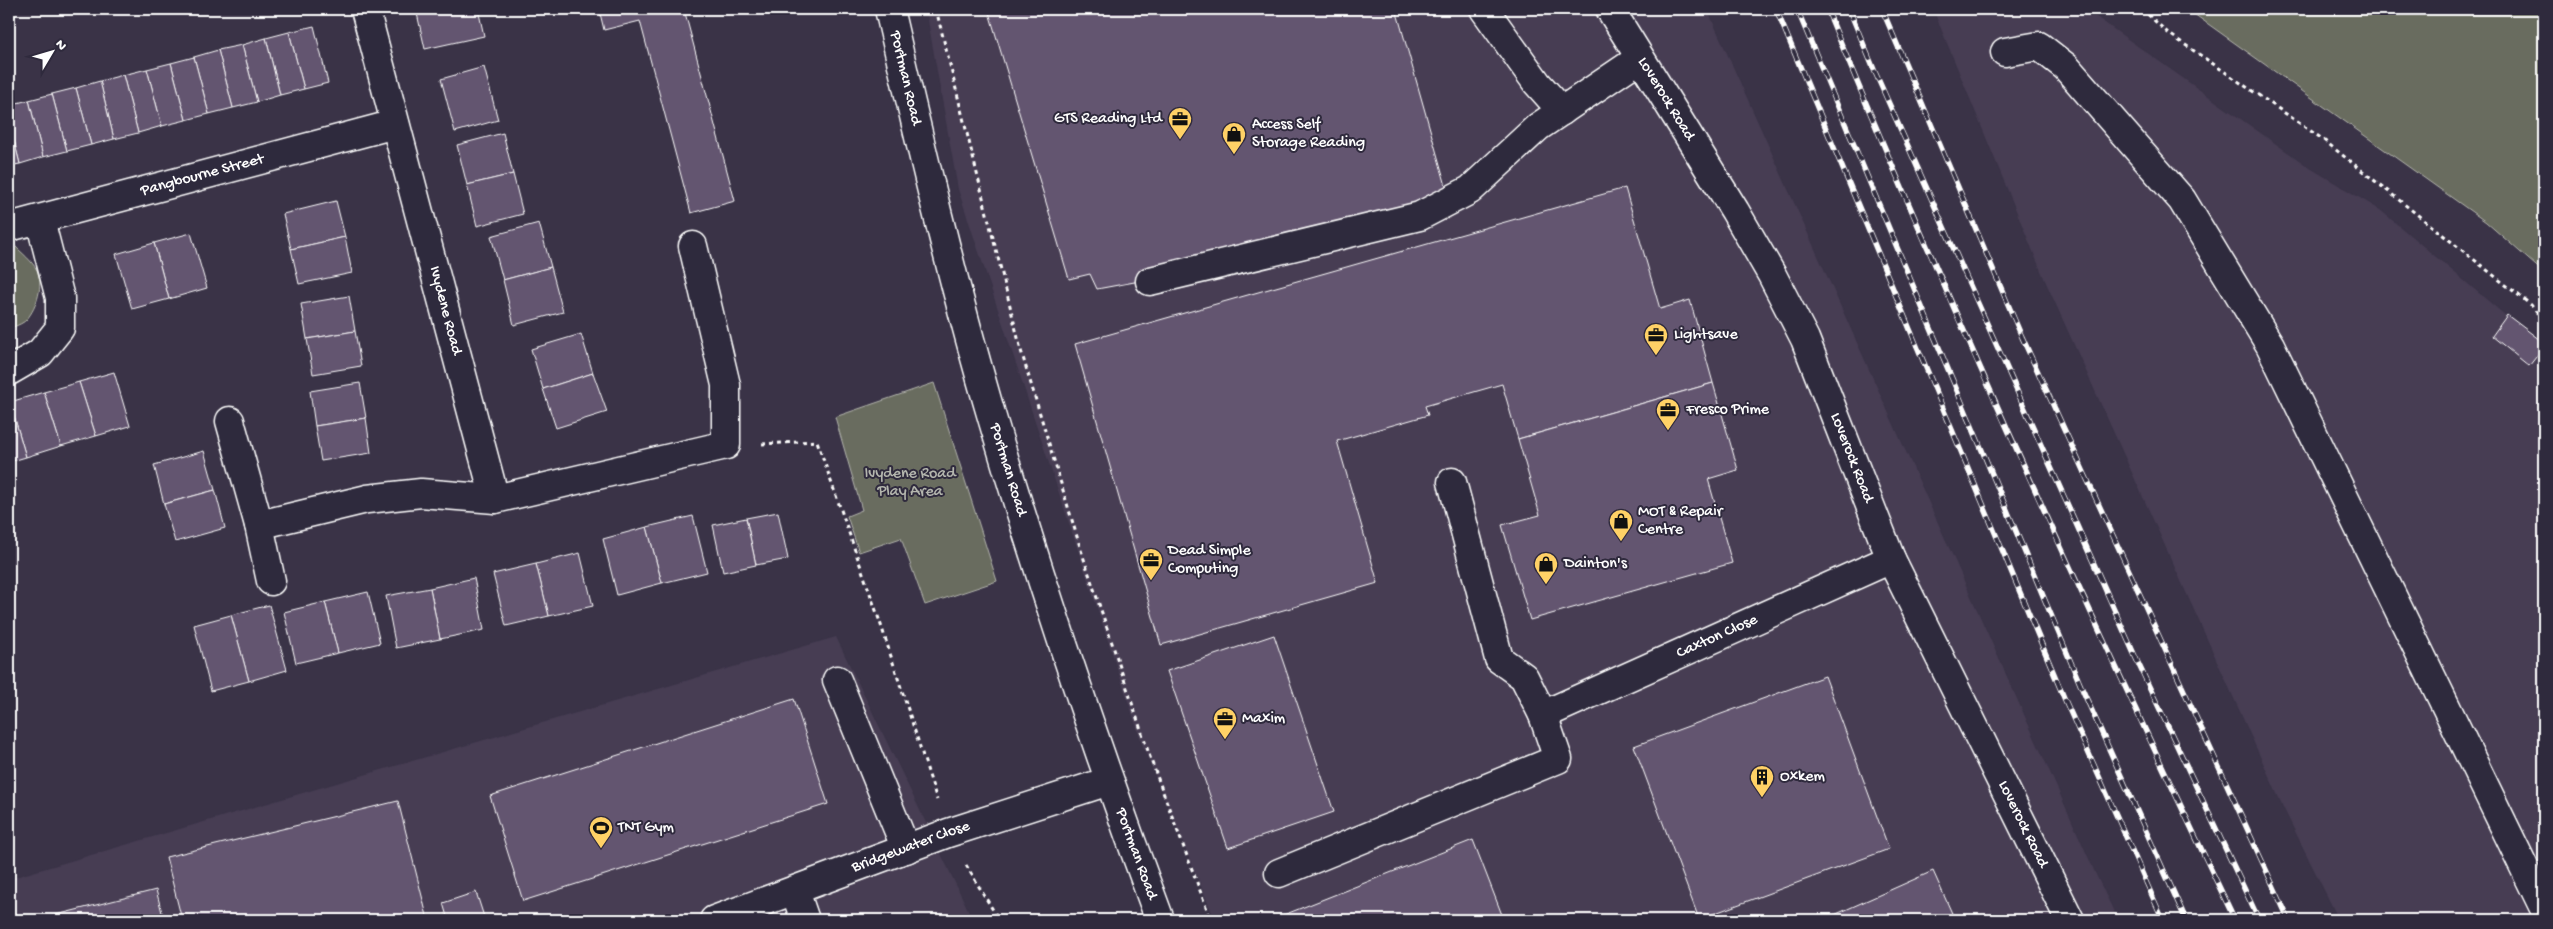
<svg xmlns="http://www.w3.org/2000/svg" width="2553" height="929" viewBox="0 0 2553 929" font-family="'Gochi Hand',sans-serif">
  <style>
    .built { fill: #473d53 }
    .green { fill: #696c5e; stroke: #b4b6ae }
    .building { fill: #645570; stroke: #fff }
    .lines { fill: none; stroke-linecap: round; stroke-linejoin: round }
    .minor-casing { stroke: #fff; stroke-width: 31 }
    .path { stroke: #fff; stroke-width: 3; stroke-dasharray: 4 4; stroke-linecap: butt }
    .minor { stroke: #2f2a3d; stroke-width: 28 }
    .rail-casing { stroke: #fff; stroke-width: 5.5 }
    .rail { stroke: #2f2a3d; stroke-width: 4; stroke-dasharray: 11; stroke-linecap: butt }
    .labels { text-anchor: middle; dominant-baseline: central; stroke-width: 4; stroke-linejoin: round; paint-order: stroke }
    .street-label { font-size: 16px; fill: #fff; stroke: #2f2a3d }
    .poi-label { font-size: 16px; fill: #fff; stroke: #2f2a3d; text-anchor: start }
    .park-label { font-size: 16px; fill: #b4b6ae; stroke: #2f2a3d }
  </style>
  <rect width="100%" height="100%" fill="#3a3347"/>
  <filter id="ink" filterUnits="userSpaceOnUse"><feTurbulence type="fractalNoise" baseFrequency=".02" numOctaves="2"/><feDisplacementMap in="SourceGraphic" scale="10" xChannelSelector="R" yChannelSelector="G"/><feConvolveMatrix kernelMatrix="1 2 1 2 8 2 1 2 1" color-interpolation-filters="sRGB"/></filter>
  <g filter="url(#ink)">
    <g class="built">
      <polygon points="926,9 1707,9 2097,877 2118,920 1215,920 1144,749 958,189"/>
      <polygon points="1933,9 2085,9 2310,168 2380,210 2544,348 2544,920 2339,920 2284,809 2044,278"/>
      <polygon points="836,637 973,920 9,920 9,879"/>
    </g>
    <g class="green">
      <polygon points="2187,9 2544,9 2544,273 2486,222"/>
      <path d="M15 246C23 254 31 260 37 270 44 284 37 307 27 319 24 323 18 325 13 327L9 311V248Z"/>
      <polygon points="934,383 997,581 925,605 901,538 859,552 847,516 862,510 835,417"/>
    </g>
    <g class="building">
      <polygon points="416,9 478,9 484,36 425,49"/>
      <polygon points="599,9 684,9 735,201 691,213 640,21 604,30"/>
      <polygon points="988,9 1396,9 1450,200 1204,269 1097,289 1090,274 1069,279"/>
      <polygon points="314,26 328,83 304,89 289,32"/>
      <polygon points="289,32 304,89 280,95 266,38"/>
      <polygon points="266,38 280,95 257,102 242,45"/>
      <polygon points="242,45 257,102 233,108 218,50"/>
      <polygon points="218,50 233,108 209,114 194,57"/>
      <polygon points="194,57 209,114 186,120 171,63"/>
      <polygon points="171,63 186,120 162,126 147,69"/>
      <polygon points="484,67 498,120 455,132 441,79"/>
      <polygon points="147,69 162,126 138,133 123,75"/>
      <polygon points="123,75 138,133 114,139 100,81"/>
      <polygon points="100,81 114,139 91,145 76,88"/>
      <polygon points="76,88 91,145 67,151 52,94"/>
      <polygon points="52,94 67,151 43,157 29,100"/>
      <polygon points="29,100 43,157 20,164 9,121 9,105"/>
      <polygon points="9,121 20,164 9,166"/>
      <polygon points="503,133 513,174 467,185 457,145"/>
      <polygon points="513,174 523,214 477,226 467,185"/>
      <polygon points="1625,188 1660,309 1690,300 1713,383 1518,439 1502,384 1425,406 1428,415 1337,441 1378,583 1161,645 1075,344"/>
      <polygon points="336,201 345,237 291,249 283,214"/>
      <polygon points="539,223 551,267 503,280 491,236"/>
      <polygon points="191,233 207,288 169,299 154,243"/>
      <polygon points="345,237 352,273 299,284 291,249"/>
      <polygon points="154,243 169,299 132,309 116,254"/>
      <polygon points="551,267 563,312 514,325 503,280"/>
      <polygon points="349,296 355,331 307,339 301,304"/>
      <polygon points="2507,315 2544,343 2544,347 2529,366 2492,336"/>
      <polygon points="355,331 361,366 313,374 307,339"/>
      <polygon points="581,334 593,373 543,389 531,349"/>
      <polygon points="114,372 130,426 96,436 79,382"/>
      <polygon points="593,373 607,412 556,428 543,389"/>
      <polygon points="79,382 96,436 61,446 44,392"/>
      <polygon points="360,383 366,418 315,426 310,391"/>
      <polygon points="1713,383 1738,470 1708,479 1732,563 1530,620 1502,525 1540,515 1518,439"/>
      <polygon points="44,392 61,446 26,457 10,402"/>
      <polygon points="10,402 26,457 9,462 9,403"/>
      <polygon points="366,418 371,453 321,461 315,426"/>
      <polygon points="204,451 215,490 164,504 154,465"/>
      <polygon points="215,490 225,528 175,542 164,504"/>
      <polygon points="778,512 788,559 756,565 746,518"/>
      <polygon points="693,516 707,572 662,583 647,527"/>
      <polygon points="746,518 756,565 723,572 713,525"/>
      <polygon points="647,527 662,583 617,595 603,539"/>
      <polygon points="580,553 593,606 549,616 536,564"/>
      <polygon points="536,564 549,616 506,626 493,574"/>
      <polygon points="474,578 484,630 440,639 430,588"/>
      <polygon points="430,588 440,639 396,648 386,596"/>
      <polygon points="368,592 380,643 338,653 325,602"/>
      <polygon points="325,602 338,653 296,663 284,612"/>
      <polygon points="269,605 287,670 249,681 231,615"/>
      <polygon points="231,615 249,681 211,691 194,625"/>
      <polygon points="1274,635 1334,812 1228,848 1167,671"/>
      <polygon points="1825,676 1889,849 1699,919 1634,746"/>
      <polygon points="794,699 828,804 523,901 490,796"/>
      <polygon points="398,801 428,920 182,920 166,857"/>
      <polygon points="1473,840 1504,920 1271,920"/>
      <polygon points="1933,871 1955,920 1823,920"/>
      <polygon points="156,890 164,920 36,920"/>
      <polygon points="476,892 485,920 448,920 443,903"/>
    </g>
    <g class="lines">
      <g class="minor-casing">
        <g id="minor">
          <path id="s1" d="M365 9 495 499"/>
          <path id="s2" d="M889 9C921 147 953 285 993 421 1043 590 1099 756 1160 920"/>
          <polyline points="1484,9 1537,83 1562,111"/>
          <path id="s3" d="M1610 9 1735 211 1772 275 1805 339 1891 559 2070 920"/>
          <polyline points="2005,52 2039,46 2066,67 2182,200 2270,345 2544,908"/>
          <path id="s4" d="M9 227 395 124"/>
          <polyline points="1150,281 1420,216 1470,190 1538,127 1640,58"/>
          <polyline points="9,371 40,353 60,328 60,298 40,220"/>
          <polyline points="230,421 259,525 271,581"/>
          <polyline points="259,525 367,499 421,493 495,499 726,445 726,385 693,246"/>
          <polyline points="837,680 906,849"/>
          <path id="s5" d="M1543 715 1891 559"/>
          <polyline points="1279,873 1558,759 1543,715 1524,677 1499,659 1452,482"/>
          <polyline points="795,891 805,920"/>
          <path id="s6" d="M714 920 948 833 1109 781"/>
        </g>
      </g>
      <g class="path">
        <polyline points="936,9 1022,354 1081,550 1151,760 1211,920"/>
        <polyline points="2142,9 2168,33 2321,138 2531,305 2544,322"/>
        <polyline points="762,444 817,441 880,622 937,800"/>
        <polyline points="966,865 999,920"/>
      </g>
      <use href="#minor" class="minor"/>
      <g class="rail-casing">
        <g id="rail">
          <polyline points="1776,9 2065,700 2163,920"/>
          <polyline points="1797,9 2083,691 2186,920"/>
          <path d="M1827 9C1953 317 2092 620 2235 920"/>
          <polyline points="1849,9 1875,72 2139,665 2259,920"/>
          <polyline points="1882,9 2022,337 2289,920"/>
        </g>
      </g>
      <use href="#rail" class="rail"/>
    </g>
  </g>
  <defs>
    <g id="office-pin" transform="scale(1.25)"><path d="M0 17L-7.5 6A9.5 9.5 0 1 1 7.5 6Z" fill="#ffd166" stroke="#2f2a3d"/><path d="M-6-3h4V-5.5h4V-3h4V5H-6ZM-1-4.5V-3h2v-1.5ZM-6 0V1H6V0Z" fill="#111"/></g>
    <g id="shop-pin" transform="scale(1.25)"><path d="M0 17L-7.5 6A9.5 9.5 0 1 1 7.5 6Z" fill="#ffd166" stroke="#2f2a3d"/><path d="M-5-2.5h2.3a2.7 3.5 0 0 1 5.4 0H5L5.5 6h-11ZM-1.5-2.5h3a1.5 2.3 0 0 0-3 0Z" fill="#111"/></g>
    <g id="building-pin" transform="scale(1.25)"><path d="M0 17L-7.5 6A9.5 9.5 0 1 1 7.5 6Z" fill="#ffd166" stroke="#2f2a3d"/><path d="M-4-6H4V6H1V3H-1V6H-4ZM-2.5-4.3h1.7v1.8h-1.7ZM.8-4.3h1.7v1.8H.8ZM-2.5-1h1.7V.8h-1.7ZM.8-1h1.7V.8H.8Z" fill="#111"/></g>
    <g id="stadium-pin" transform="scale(1.25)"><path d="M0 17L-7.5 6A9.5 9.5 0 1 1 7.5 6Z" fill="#ffd166" stroke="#2f2a3d"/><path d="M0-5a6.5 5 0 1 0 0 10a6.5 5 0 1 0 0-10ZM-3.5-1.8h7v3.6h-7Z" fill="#111"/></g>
  </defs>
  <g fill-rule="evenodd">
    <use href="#office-pin" x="1180" y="119"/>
    <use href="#shop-pin" x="1234" y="134"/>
    <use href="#office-pin" x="1656" y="335"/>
    <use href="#office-pin" x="1668" y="410"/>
    <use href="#shop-pin" x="1621" y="521"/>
    <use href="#office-pin" x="1151" y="560"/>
    <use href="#shop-pin" x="1546" y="564"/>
    <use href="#office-pin" x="1225" y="719"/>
    <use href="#building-pin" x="1762" y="777"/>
    <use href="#stadium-pin" x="601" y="828"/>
  </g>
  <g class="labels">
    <g class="street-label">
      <text stroke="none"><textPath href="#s2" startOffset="71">Portman Road</textPath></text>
      <text stroke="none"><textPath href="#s3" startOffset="106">Loverock Road</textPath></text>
      <text stroke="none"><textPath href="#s4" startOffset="200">Pangbourne Street</textPath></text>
      <text stroke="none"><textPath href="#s1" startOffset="312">Ivydene Road</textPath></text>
      <text stroke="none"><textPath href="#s3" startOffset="511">Loverock Road</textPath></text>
      <text stroke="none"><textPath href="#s2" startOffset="476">Portman Road</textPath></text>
      <text stroke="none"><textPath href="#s5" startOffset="191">Caxton Close</textPath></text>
      <text stroke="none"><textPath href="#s3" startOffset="916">Loverock Road</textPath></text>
      <text stroke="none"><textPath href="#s6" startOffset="210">Bridgewater Close</textPath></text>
      <text stroke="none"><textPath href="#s2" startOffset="881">Portman Road</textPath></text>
    </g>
    <g class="poi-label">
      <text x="1162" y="119" text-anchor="end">GTS Reading Ltd</text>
      <text x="1252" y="125">Access Self<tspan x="1252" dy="18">Storage Reading</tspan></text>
      <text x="1674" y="335">Lightsave</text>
      <text x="1686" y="410">Fresco Prime</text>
      <text x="1638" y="512">MOT &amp; Repair<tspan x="1638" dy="18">Centre</tspan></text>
      <text x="1168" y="551">Dead Simple<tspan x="1168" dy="18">Computing</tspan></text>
      <text x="1564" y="564">Dainton's</text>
      <text x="1242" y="719">Maxim</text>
      <text x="1780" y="777">Oxkem</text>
      <text x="618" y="828">TNT Gym</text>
    </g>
    <g class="park-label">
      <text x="910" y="474">Ivydene Road<tspan x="910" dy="18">Play Area</tspan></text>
    </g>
  </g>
  <rect width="2553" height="929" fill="none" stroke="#2f2a3d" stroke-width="30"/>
  <rect x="15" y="15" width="2523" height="899" fill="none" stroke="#fff" stroke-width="2" filter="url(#ink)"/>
  <g transform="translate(52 52) rotate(52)" stroke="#2f2a3d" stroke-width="4" paint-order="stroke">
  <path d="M0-4L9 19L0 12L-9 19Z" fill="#ffffff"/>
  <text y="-8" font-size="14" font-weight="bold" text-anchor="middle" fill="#ffffff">N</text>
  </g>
</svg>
